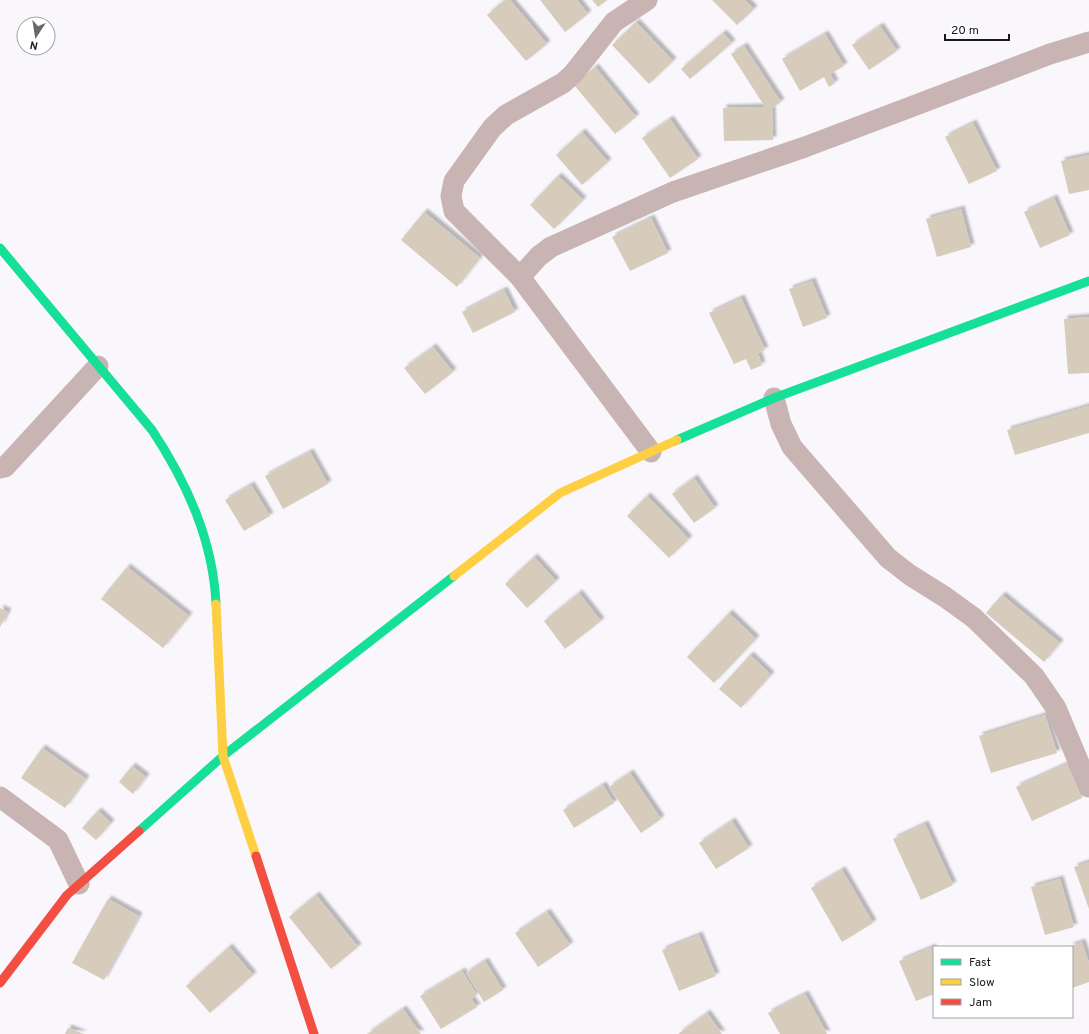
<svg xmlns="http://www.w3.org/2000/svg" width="1089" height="1034" viewBox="0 0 1089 1034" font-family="Overpass,sans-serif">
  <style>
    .building { fill: #d7cbbb; filter: url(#shadow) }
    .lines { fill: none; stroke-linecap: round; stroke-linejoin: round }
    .street { stroke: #c9b4b4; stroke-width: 21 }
    .fast { stroke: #16e098; stroke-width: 9 }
    .slow { stroke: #ffcf43; stroke-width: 9 }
    .jam { stroke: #f24e42; stroke-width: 9 }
  </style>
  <defs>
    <filter id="shadow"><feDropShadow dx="3.5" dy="-3.5" stdDeviation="1" flood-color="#0004"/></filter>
  </defs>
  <rect width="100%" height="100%" fill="#f9f7fb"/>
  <g class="building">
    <polygon points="505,0 510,0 547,44 526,61 487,15"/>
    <polygon points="540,0 577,0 588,14 565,32"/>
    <polygon points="592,0 607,0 598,7"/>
    <polygon points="712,0 745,0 754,9 737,25"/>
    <polygon points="636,22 673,61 649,84 612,45"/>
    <polygon points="880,26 897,51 869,70 852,45"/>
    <polygon points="723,33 732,43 690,79 681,69"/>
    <polygon points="825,34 844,66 830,74 835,83 829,87 824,77 800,91 782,59"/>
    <polygon points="744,46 781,102 772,108 773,140 724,141 723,108 765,107 731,54"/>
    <polygon points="595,67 636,117 615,134 574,85"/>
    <polygon points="670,119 698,159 670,178 642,138"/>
    <polygon points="973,123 997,171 969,184 945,137"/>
    <polygon points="582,132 608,162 582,185 556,155"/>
    <polygon points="1089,155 1089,190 1069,194 1061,161"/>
    <polygon points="558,176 583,200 554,229 530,205"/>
    <polygon points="1054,198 1070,235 1040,248 1024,212"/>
    <polygon points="961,209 971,247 937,257 926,219"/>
    <polygon points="424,212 480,258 457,287 401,240"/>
    <polygon points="651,218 668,253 630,271 612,237"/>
    <polygon points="812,281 827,318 803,327 789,289"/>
    <polygon points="504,290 515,312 473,333 462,312"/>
    <polygon points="741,298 765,350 758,353 762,365 751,370 746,359 734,364 709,313"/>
    <polygon points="1089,317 1089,373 1068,374 1064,319"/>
    <polygon points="433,347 453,372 425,394 404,368"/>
    <polygon points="1089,406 1089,433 1015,455 1007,430"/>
    <polygon points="310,452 328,484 283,509 265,476"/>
    <polygon points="694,478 715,508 694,523 672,494"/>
    <polygon points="251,485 270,516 244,531 225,500"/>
    <polygon points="647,496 689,539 669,558 627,516"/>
    <polygon points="534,557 556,581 527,608 505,584"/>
    <polygon points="127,567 189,616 163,648 101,599"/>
    <polygon points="579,593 601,621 565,649 544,621"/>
    <polygon points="1002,595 1060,643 1044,662 986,613"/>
    <polygon points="0,608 8,612 0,627"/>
    <polygon points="729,613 756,639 714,683 687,657"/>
    <polygon points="750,655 771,675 741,708 719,689"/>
    <polygon points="1045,715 1057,753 991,773 979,736"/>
    <polygon points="42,748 86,779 65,808 21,778"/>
    <polygon points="1067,764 1082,798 1032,821 1016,787"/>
    <polygon points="132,766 146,777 133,794 119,782"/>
    <polygon points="630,773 661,819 641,833 609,787"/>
    <polygon points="603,785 614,803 574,828 563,810"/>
    <polygon points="98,811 111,823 96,840 82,828"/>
    <polygon points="732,821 749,848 716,869 699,843"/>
    <polygon points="925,824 953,885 921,900 893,839"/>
    <polygon points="1089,862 1089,909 1074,867"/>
    <polygon points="842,870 873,923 842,942 811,888"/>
    <polygon points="1060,879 1074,927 1045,935 1031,887"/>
    <polygon points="316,895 358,947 331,969 289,917"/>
    <polygon points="108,899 139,916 104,980 72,963"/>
    <polygon points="547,912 570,945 538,967 515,933"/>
    <polygon points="699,935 716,976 679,991 662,950"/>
    <polygon points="1082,942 1089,963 1089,982 1072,988 1072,947 1068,947"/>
    <polygon points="229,947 253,975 210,1013 186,986"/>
    <polygon points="933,947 934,994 916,1001 899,961"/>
    <polygon points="485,961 503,990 484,1002 466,973"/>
    <polygon points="462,971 477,995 471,999 477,1007 441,1029 420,996"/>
    <polygon points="805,994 827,1034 780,1034 768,1013"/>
    <polygon points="403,1009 421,1034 367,1034"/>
    <polygon points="707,1013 722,1034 678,1034"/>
    <polygon points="68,1028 84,1034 65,1034"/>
  </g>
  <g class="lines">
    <g class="street">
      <polyline points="647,0 614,22 573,74 563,83 506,115 492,128 454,181 451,196 454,211 520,277 651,452"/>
      <polyline points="520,277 539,256 551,247 673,192 805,147 1050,54 1089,42"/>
      <polyline points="774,398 781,424 792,447 888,558 910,575 945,597 974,618 1034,676 1056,708 1089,787"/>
      <polyline points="0,468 5,467 98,366"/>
      <polyline points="0,797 58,840 79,884"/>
    </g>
    <g class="fast">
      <path d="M0 248 152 430C187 483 213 540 216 604"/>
      <polyline points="677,440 774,398 1089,281"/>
      <polyline points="139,831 223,756 454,576"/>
    </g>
    <g class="slow">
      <polyline points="454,576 560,493 677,440"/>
      <polyline points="216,604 223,756 256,856"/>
    </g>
    <g class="jam">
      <polyline points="256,856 314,1034"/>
      <polyline points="0,983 67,895 139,831"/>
    </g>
  </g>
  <rect x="933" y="946" width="140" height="72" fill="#ffffff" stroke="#a3a3a3"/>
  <rect x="941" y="959" width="20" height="6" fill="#16e098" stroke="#a3a3a3"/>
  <text x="969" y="966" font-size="12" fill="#19181a">Fast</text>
  <rect x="941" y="979" width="20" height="6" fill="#ffcf43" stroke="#a3a3a3"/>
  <text x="969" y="986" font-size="12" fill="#19181a">Slow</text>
  <rect x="941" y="999" width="20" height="6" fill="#f24e42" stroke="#a3a3a3"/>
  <text x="969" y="1006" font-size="12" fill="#19181a">Jam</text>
  <g transform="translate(36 36) rotate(192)"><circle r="19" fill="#ffffff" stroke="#a3a3a3"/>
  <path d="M0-3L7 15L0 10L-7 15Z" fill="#676669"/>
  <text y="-6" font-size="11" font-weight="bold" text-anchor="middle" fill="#19181a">N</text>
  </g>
  <path d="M945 34v6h64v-6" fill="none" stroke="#19181a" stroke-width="2"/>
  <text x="951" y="34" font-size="12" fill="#19181a" stroke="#ffffff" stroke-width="3" paint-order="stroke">20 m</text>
</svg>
